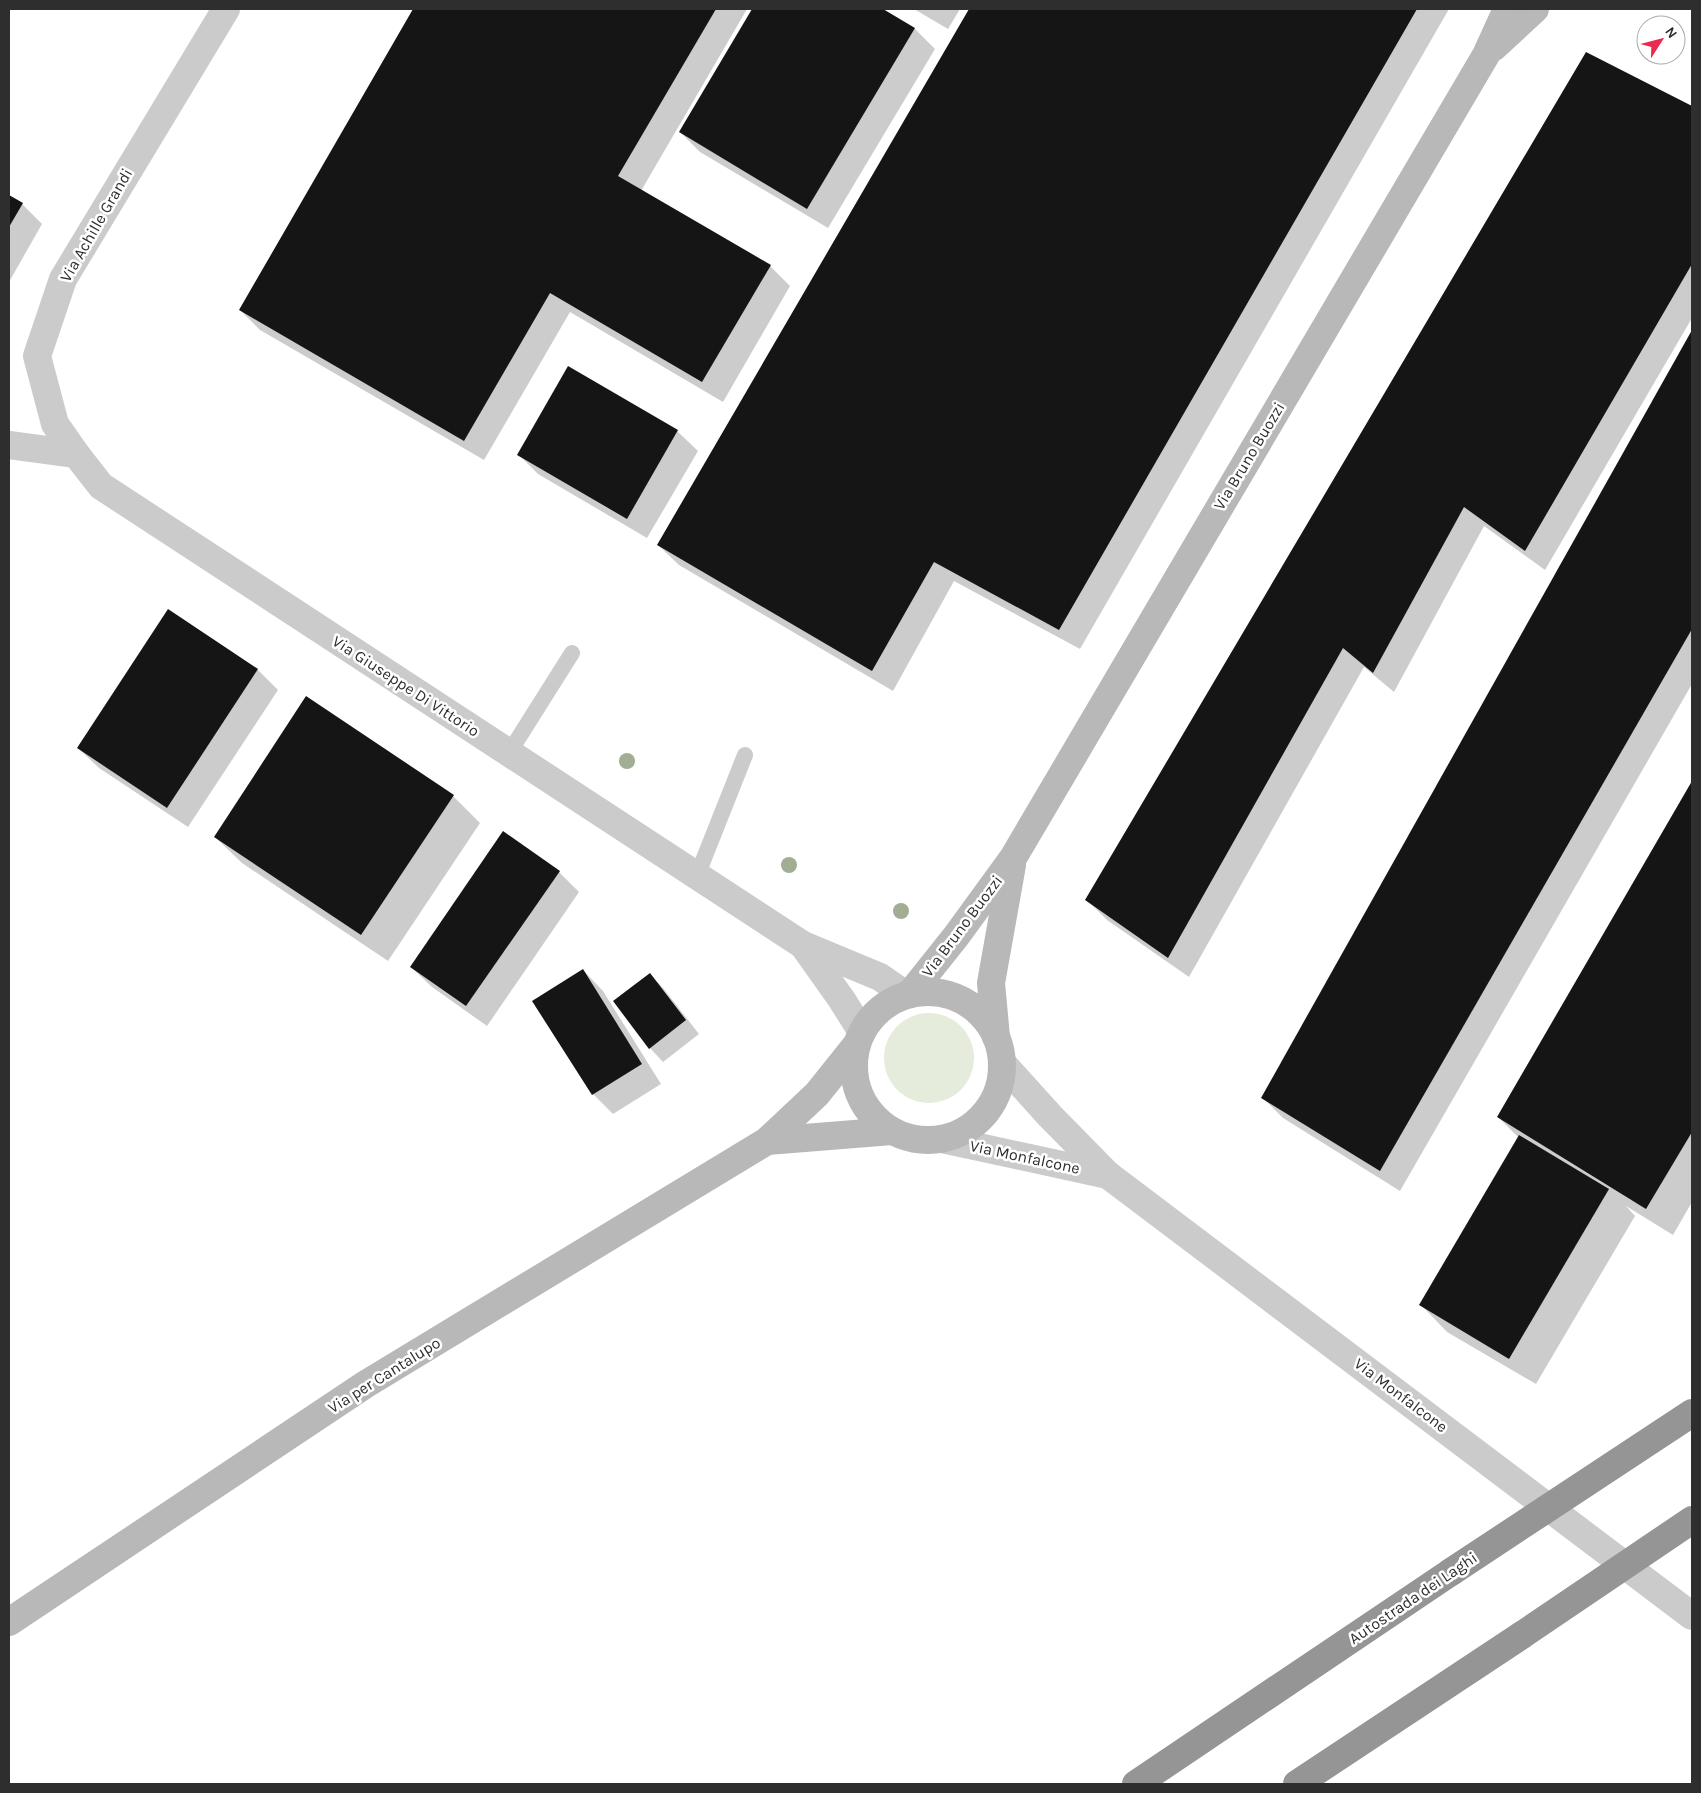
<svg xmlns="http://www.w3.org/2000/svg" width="1701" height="1793" viewBox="0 0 1701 1793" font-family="Karla,sans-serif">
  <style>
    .green { fill: #e6ecdb }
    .shadow { fill: #0003 }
    .building { fill: #151515 }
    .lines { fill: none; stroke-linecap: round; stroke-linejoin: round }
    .lane { stroke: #cbcbcb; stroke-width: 16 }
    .street { stroke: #cbcbcb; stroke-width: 28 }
    .secondary { stroke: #b8b8b8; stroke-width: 28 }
    .highway { stroke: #959595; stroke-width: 28 }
    .highway-bridge { stroke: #959595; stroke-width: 28 }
    .tree { fill: #a2ae93 }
    .labels { text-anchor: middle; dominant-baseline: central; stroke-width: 5; stroke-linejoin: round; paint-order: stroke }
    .street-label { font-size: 16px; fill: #2e2e2e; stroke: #fff }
  </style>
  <rect width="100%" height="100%" fill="#fff"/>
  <circle class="green" cx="929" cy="1058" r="45"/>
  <g class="shadow">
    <polygon points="414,9 747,9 641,191 770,266 790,286 723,402 570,312 484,460 260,330 240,310"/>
    <polygon points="753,9 881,9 915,29 935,49 828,228 700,152 680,132"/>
    <polygon points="914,9 960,9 948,29"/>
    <polygon points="970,9 1449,9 1080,649 954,581 893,691 679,565 658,545"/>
    <polygon points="1587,54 1692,108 1692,318 1545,570 1484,526 1394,692 1364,667 1189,977 1107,920 1087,900"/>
    <polygon points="9,197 22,204 42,224 9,282"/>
    <polygon points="1692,333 1692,684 1400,1191 1283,1118 1263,1098"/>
    <polygon points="569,368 677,431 698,451 647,538 538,474 518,454"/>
    <polygon points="168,611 258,670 278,690 188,827 99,768 78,748"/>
    <polygon points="307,698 453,796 480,823 388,961 242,863 215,837"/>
    <polygon points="1692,784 1692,1202 1673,1235 1626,1206 1635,1216 1536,1384 1447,1332 1421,1305 1519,1138 1498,1117"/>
    <polygon points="559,872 579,892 487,1026 432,987 411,967"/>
    <polygon points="583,970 603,991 661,1084 613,1114 593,1094"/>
    <polygon points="650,974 663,988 699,1034 663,1062 650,1048"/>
  </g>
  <g class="building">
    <polygon points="413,9 716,9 618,176 771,265 702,382 550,293 464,441 239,310"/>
    <polygon points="752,9 883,9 915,28 807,209 679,132"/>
    <polygon points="969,9 1417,9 1059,630 934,562 872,671 657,545"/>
    <polygon points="1586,52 1692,106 1692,264 1525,551 1464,507 1373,673 1343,648 1168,958 1085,900"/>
    <polygon points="9,195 23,203 9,227"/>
    <polygon points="1692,330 1692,629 1380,1171 1261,1098"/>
    <polygon points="568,366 678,430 627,519 517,455"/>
    <polygon points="168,609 258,669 167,808 77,748"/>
    <polygon points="306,696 454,795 361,935 214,837"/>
    <polygon points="1692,781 1692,1132 1646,1209 1497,1117"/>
    <polygon points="503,831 560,871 466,1006 410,967"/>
    <polygon points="583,969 642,1064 592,1095 532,1001"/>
    <polygon points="650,973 686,1020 649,1049 613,1001"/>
    <polygon points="1519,1135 1609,1189 1509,1359 1419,1305"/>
  </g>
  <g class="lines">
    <g class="lane">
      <polyline points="509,753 572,653"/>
      <polyline points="697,876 745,755"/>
    </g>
    <g class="street">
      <polyline points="9,445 76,454 101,486 803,945 880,977 906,995"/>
      <polyline points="76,454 55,424 37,356 63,279 226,9"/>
      <polyline points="803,945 842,1000 862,1032"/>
      <polyline points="1002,1063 1050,1116 1108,1175 1692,1616"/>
      <polyline points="942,1139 1108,1175"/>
    </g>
    <g class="secondary">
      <polyline points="1494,47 1535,9"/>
      <circle cx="928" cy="1066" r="74"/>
      <polyline points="910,994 957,935 1013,858 1486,55 1507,9"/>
      <polyline points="996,1037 991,983 1012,865"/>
      <polyline points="767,1141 892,1131"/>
      <polyline points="9,1622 366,1384 767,1141 817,1094 857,1044"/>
    </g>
    <g class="highway">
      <polyline points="1136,1784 1451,1572"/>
      <polyline points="1297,1784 1522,1635"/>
    </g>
    <g class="highway-bridge">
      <polyline points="1451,1572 1692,1413"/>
      <polyline points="1522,1635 1692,1520"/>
    </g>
  </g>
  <g class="tree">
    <circle cx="627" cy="761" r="8"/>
    <circle cx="789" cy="865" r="8"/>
    <circle cx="901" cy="911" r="8"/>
  </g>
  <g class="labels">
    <g class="street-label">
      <text transform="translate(96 225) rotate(-60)">Via Achille Grandi</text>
      <text transform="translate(1249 456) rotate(-59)">Via Bruno Buozzi</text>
      <text transform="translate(406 686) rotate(33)">Via Giuseppe Di Vittorio</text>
      <text transform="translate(962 926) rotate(-53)">Via Bruno Buozzi</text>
      <text transform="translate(1025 1157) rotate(12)">Via Monfalcone</text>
      <text transform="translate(384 1375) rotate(-32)">Via per Cantalupo</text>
      <text transform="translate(1401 1395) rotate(37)">Via Monfalcone</text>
      <text transform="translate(1413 1598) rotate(-34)">Autostrada dei Laghi</text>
    </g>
  </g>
  <rect width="1701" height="1793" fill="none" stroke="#2e2e2e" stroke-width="20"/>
  <g transform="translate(1661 40) rotate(54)"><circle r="24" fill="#ffffff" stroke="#ababab"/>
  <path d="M0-4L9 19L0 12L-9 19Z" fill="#ea2a4f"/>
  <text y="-8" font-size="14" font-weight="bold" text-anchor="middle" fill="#2e2e2e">N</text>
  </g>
</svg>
